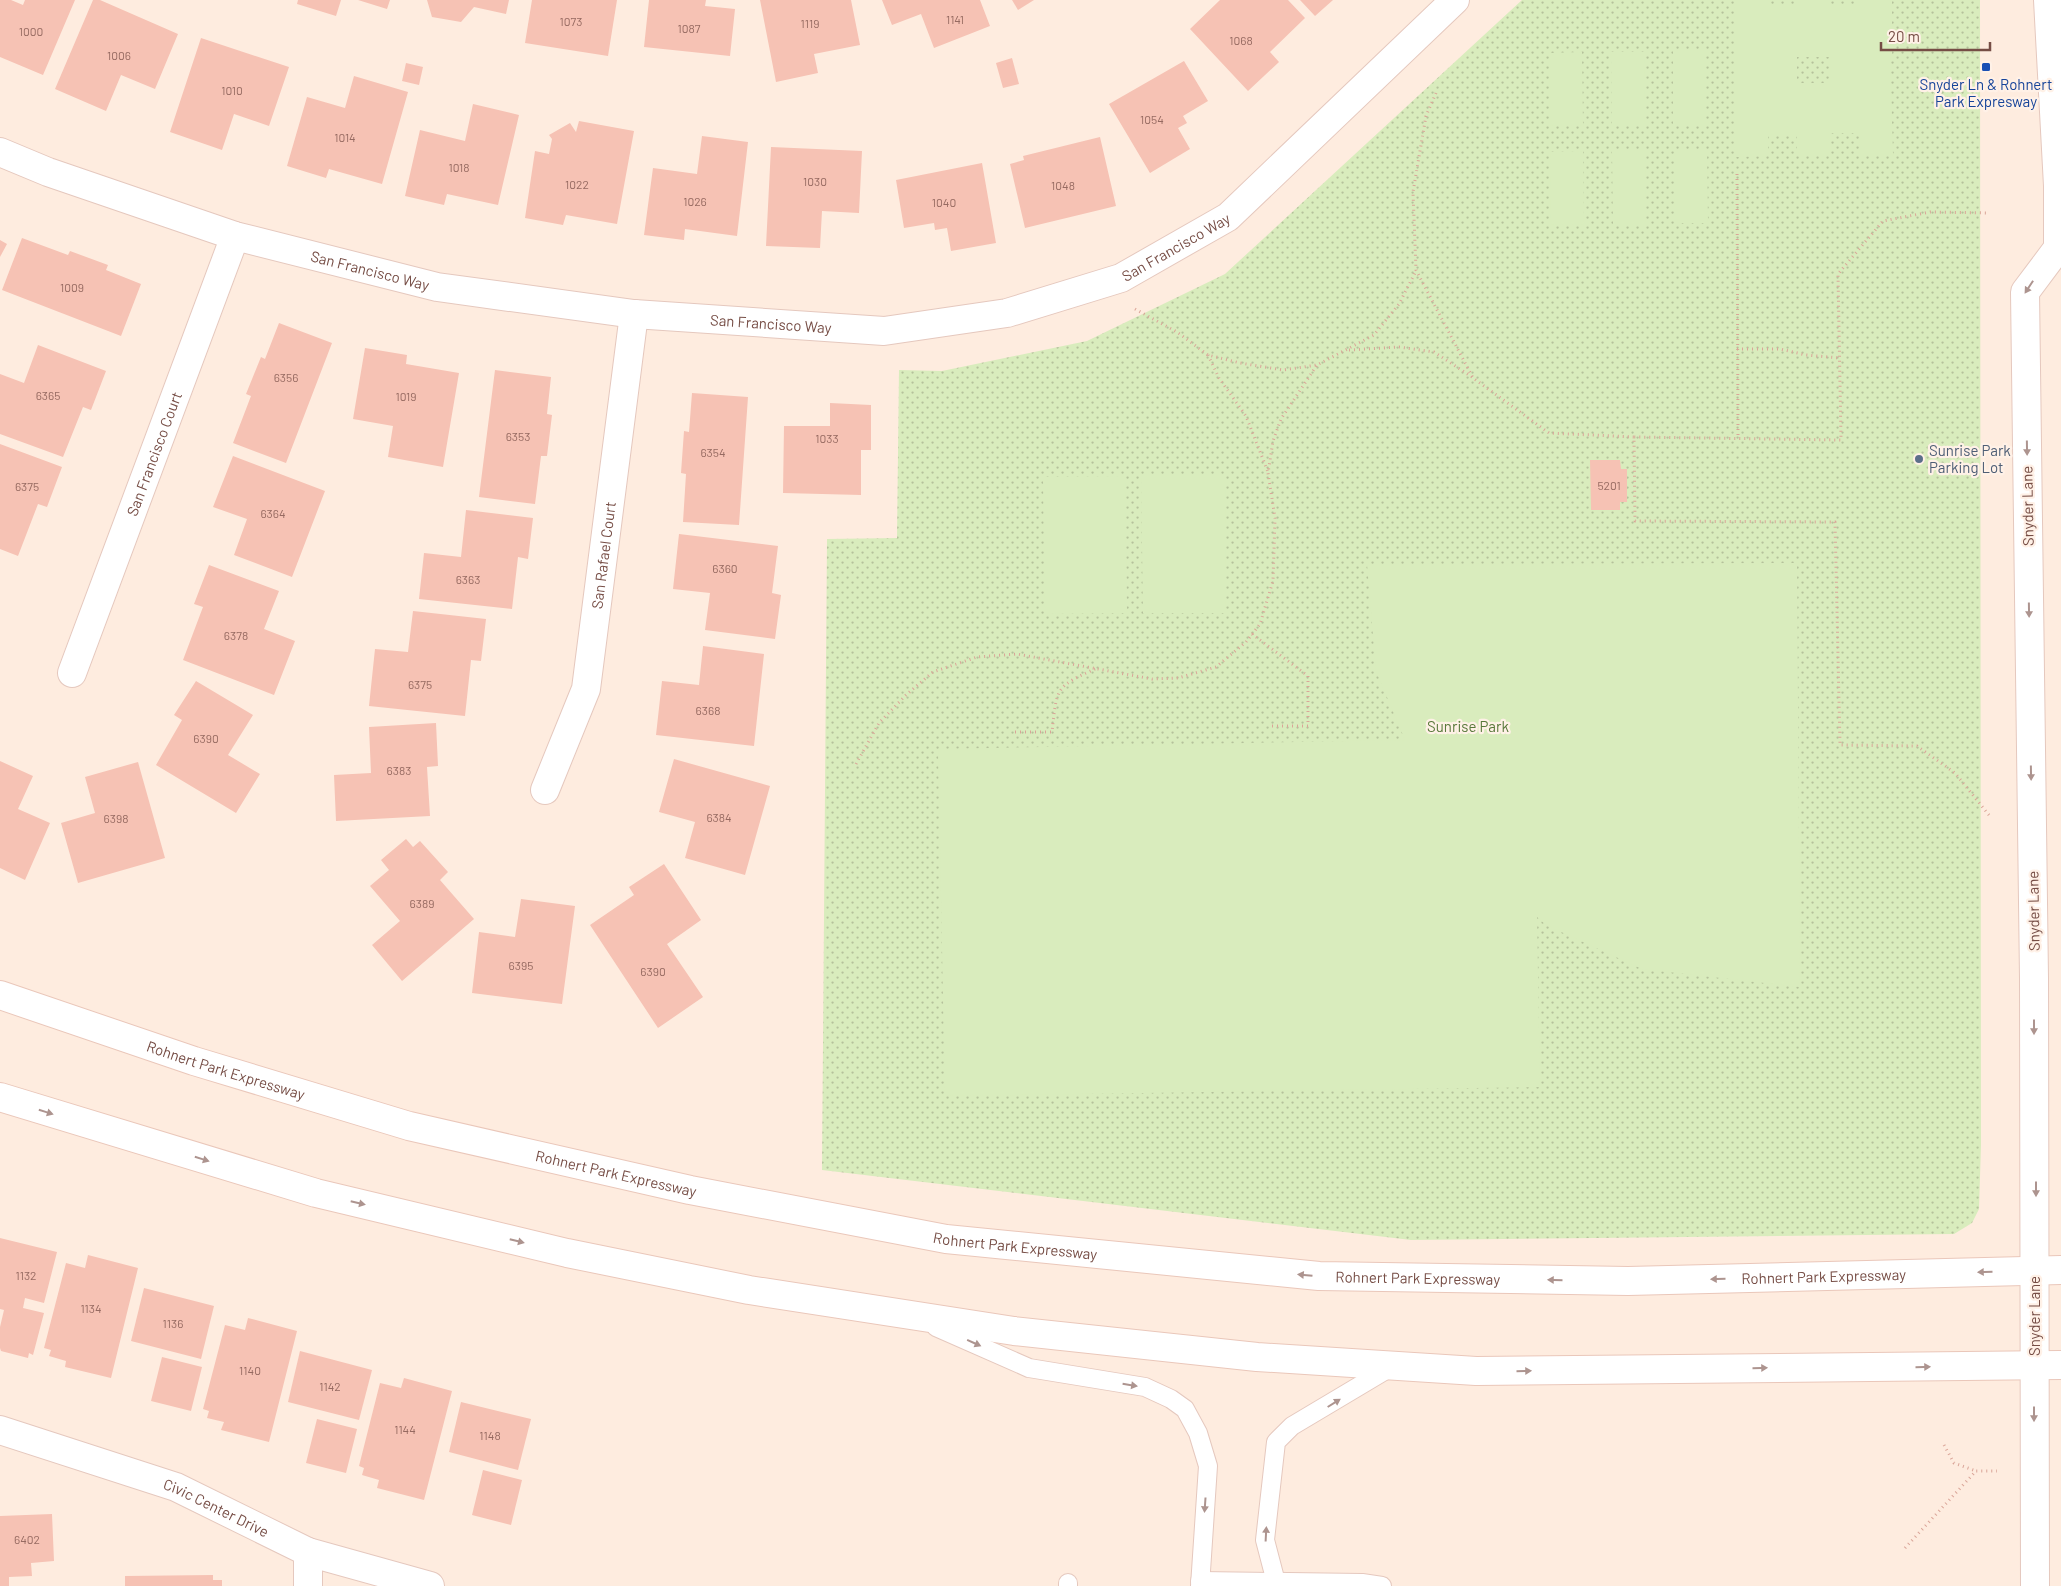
<svg xmlns="http://www.w3.org/2000/svg" width="2061" height="1586" viewBox="0 0 2061 1586" font-family="Barlow,sans-serif">
  <style>
    .park { fill: url(#park-dots) }
    .pitch { fill: #d9ecbd; fill-rule: evenodd }
    .building { fill: #f6c2b4 }
    .lines { fill: none; stroke-linecap: round; stroke-linejoin: round }
    .service-casing { stroke: #e5c8be; stroke-width: 20 }
    .minor-casing { stroke: #e5c8be; stroke-width: 30 }
    .tertiary-casing { stroke: #e5c8be; stroke-width: 30 }
    .secondary-casing { stroke: #eac7ba; stroke-width: 30 }
    .path { stroke: #daa598; stroke-width: 3; stroke-dasharray: 1 4; stroke-linecap: butt }
    .service { stroke: #fff; stroke-width: 18 }
    .minor { stroke: #fff; stroke-width: 28 }
    .tertiary { stroke: #fff; stroke-width: 28 }
    .secondary { stroke: #fff; stroke-width: 28 }
    .oneway { fill: #ad948f }
    .transit-dot { fill: #1a4fb4; stroke: #fff1e7; stroke-width: 2 }
    .service-dot { fill: #5c6f8a; stroke: #fff1e7; stroke-width: 2 }
    .labels { text-anchor: middle; dominant-baseline: central; stroke-width: 4.5; stroke-linejoin: round; paint-order: stroke }
    .number-label { font-size: 12px; fill: #966a61 }
    .transit-label { font-size: 15px; fill: #164399; stroke: #fff1e7 }
    .street-label { font-size: 15px; fill: #764d45; stroke: #fff1e7 }
    .service-label { font-size: 15px; fill: #4e5e75; stroke: #fff1e7; text-anchor: start }
    .park-label { font-size: 15px; fill: #58783a; stroke: #fff1e7 }
  </style>
  <defs>
    <pattern id="park-dots" width="8" height="8" patternUnits="userSpaceOnUse" patternTransform="scale(1.25)"><rect width="8" height="8" fill="#d9ecbd"/><path d="M2 2h.1M6 6h.1" fill="none" stroke="#b5c19b" stroke-width="1.8" stroke-linecap="round"/></pattern>
  </defs>
  <rect width="100%" height="100%" fill="#feecdf"/>
  <polygon class="park" points="1522,0 1980,0 1981,1145 1979,1209 1972,1223 1954,1234 1411,1240 822,1170 827,539 897,538 899,370 942,371 1087,341 1225,274"/>
  <g class="pitch">
    <path d="M1734 0H1767V6H1795V0H1829V4H1858V0H1892V56H1890L1893 154H1860L1859 133H1830V156H1797V135H1768V156L1735 157ZM1797 57H1829V83H1797Z"/>
    <rect x="1673" y="51" width="33" height="73"/>
    <polygon points="1582,52 1583,125 1550,126 1549,53"/>
    <polygon points="1611,52 1644,52 1645,124 1612,124"/>
    <polygon points="1674,150 1707,150 1708,223 1675,223"/>
    <polygon points="1583,151 1584,224 1551,225 1550,152"/>
    <polygon points="1612,151 1645,151 1646,224 1613,224"/>
    <polygon points="1125,476 1127,613 1045,614 1043,477"/>
    <polygon points="1141,476 1225,476 1226,613 1143,613"/>
    <polygon points="1797,563 1800,987 1642,969 1546,925 1537,917 1540,1087 945,1096 938,749 1405,740 1376,671 1367,564"/>
  </g>
  <g class="building">
    <polygon points="0,0 11,0 23,5 25,0 75,0 43,75 0,57"/>
    <polygon points="93,0 100,0 178,34 155,89 121,75 106,111 55,89"/>
    <polygon points="298,0 341,0 336,16 297,4"/>
    <polygon points="358,0 390,0 387,9"/>
    <polygon points="427,0 509,0 506,14 474,7 461,22 432,17"/>
    <polygon points="532,0 617,0 608,56 525,43"/>
    <polygon points="649,0 706,0 705,6 735,9 730,56 644,47"/>
    <polygon points="760,0 851,0 860,45 814,54 818,73 776,82"/>
    <polygon points="882,0 980,0 990,26 934,48 921,14 892,25"/>
    <polygon points="1012,0 1034,0 1018,10"/>
    <polygon points="1220,0 1288,0 1305,18 1270,52 1279,62 1248,91 1190,29"/>
    <polygon points="1300,0 1333,0 1315,16"/>
    <polygon points="201,38 289,67 269,126 234,114 222,150 170,132"/>
    <polygon points="1012,58 1019,84 1003,88 996,63"/>
    <polygon points="1184,61 1208,101 1183,116 1187,123 1178,128 1190,149 1150,173 1109,104"/>
    <polygon points="406,63 423,67 419,85 402,81"/>
    <polygon points="354,76 408,92 382,184 329,169 326,178 287,166 307,97 345,108"/>
    <polygon points="473,104 519,115 498,205 447,194 444,205 405,196 420,130 465,141"/>
    <polygon points="579,121 634,131 617,224 566,215 563,225 525,218 535,151 549,154 552,139 549,135 570,123 576,132"/>
    <polygon points="702,136 748,142 737,236 685,229 684,240 644,235 653,168 697,174"/>
    <polygon points="1100,137 1116,206 1025,228 1010,164 1024,160 1023,156"/>
    <polygon points="771,147 862,151 859,213 822,211 820,248 766,246"/>
    <polygon points="982,163 996,243 951,251 947,228 935,230 934,223 904,228 896,180"/>
    <polygon points="22,238 68,255 70,251 108,265 106,270 141,284 121,336 2,290"/>
    <polygon points="0,240 7,244 0,257"/>
    <polygon points="279,323 332,343 286,463 233,443 251,396 246,394 261,357 265,359"/>
    <polygon points="38,345 106,371 91,410 83,407 63,457 0,434 0,374 24,383"/>
    <polygon points="365,348 407,355 406,364 459,373 443,467 388,457 393,426 353,419"/>
    <polygon points="495,370 551,377 547,414 552,415 547,456 541,456 535,504 479,497"/>
    <polygon points="692,393 748,397 739,525 683,522 686,474 681,473 684,431 689,432"/>
    <polygon points="830,403 871,405 871,450 861,450 861,495 783,493 784,426 830,426"/>
    <polygon points="0,444 62,467 47,507 38,504 18,556 0,549"/>
    <polygon points="233,456 325,491 292,577 234,555 247,519 213,507"/>
    <polygon points="1590,460 1620,460 1621,469 1627,469 1627,502 1620,502 1620,510 1591,510"/>
    <polygon points="466,510 533,518 528,559 518,557 512,609 419,599 424,553 461,557"/>
    <polygon points="679,534 778,546 772,593 781,595 775,639 705,630 710,593 673,589"/>
    <polygon points="209,565 279,591 264,629 295,641 274,695 183,660 203,607 194,604"/>
    <polygon points="413,611 486,619 481,661 471,660 465,716 369,706 375,649 408,652"/>
    <polygon points="703,646 764,654 754,746 656,735 662,681 699,685"/>
    <polygon points="196,681 253,715 228,755 260,774 236,813 156,765 182,720 174,715"/>
    <polygon points="436,723 438,766 427,767 430,816 336,821 334,775 371,773 369,727"/>
    <polygon points="674,759 770,786 745,875 685,858 695,822 659,812"/>
    <polygon points="0,761 33,776 18,809 50,823 25,880 0,868"/>
    <polygon points="138,762 165,858 78,883 61,823 95,813 85,777"/>
    <polygon points="406,839 413,847 420,841 448,872 440,880 474,919 402,981 372,945 400,921 370,886 389,870 381,860"/>
    <polygon points="664,864 701,920 667,944 703,997 658,1028 590,925 634,895 629,887"/>
    <polygon points="521,899 575,906 562,1004 472,993 479,932 515,937"/>
    <polygon points="0,1238 57,1252 44,1303 25,1298 23,1308 44,1313 33,1355 29,1353 28,1358 1,1351 0,1348 0,1327 4,1310 0,1309"/>
    <polygon points="88,1255 138,1268 111,1378 65,1367 66,1361 49,1356 51,1350 44,1348 66,1263 85,1268"/>
    <polygon points="144,1288 214,1306 201,1359 131,1341"/>
    <polygon points="248,1318 297,1331 269,1442 221,1430 224,1422 207,1418 209,1411 203,1409 225,1325 245,1330"/>
    <polygon points="300,1351 372,1370 359,1420 288,1402"/>
    <polygon points="162,1357 202,1367 191,1411 151,1401"/>
    <polygon points="404,1378 452,1391 424,1500 377,1488 379,1480 362,1475 364,1468 359,1466 380,1383 401,1388"/>
    <polygon points="461,1402 531,1419 518,1470 449,1452"/>
    <polygon points="317,1419 357,1429 346,1473 306,1463"/>
    <polygon points="483,1470 522,1480 511,1525 472,1515"/>
    <polygon points="52,1514 54,1561 31,1563 32,1576 9,1577 9,1586 0,1586 0,1516"/>
    <polygon points="213,1575 213,1580 222,1580 222,1586 125,1586 125,1576"/>
  </g>
  <g class="lines">
    <g class="service-casing">
      <g id="service">
        <polyline points="936,1327 1029,1368 1145,1387 1171,1399 1185,1409 1198,1433 1208,1466 1200,1586"/>
        <polyline points="1200,1581 1362,1583 1382,1586"/>
        <polyline points="1068,1583 1068,1586"/>
        <polyline points="1277,1586 1265,1540 1276,1442 1292,1426 1391,1367"/>
      </g>
    </g>
    <g class="minor-casing">
      <g id="minor">
        <path id="s1" d="M0 152 48 172 235 236 437 287 634 314 884 331 1007 313 1121 278 1228 217 1455 0"/>
        <path id="s2" d="M72 673 235 236"/>
        <path id="s3" d="M545 790 586 689 634 314"/>
        <path id="s4" d="M0 1430 176 1487 308 1552 430 1586"/>
        <polyline points="308,1552 308,1586"/>
      </g>
    </g>
    <g class="tertiary-casing">
      <g id="tertiary">
        <polyline points="2048,0 2058,186 2058,248 2061,253"/>
        <polyline points="2035,1586 2034,978 2025,292 2058,248"/>
      </g>
    </g>
    <g class="secondary-casing">
      <g id="secondary">
        <path id="s5" d="M0 995 194 1061 409 1126 690 1190 946 1239 1319 1276 1628 1281 2061 1270"/>
        <polyline points="0,1097 316,1193 567,1253 749,1290 1014,1331 1257,1357 1476,1371 2061,1365"/>
      </g>
    </g>
    <g class="path">
      <polyline points="1436,93 1426,116 1413,192 1416,270 1473,378 1549,433 1634,437"/>
      <polyline points="1737,174 1738,438"/>
      <polyline points="1135,309 1177,332 1208,355 1240,363 1283,370 1317,365 1374,335 1399,304 1416,271"/>
      <polyline points="1737,349 1780,349 1806,355 1840,358"/>
      <polyline points="1349,350 1399,347 1434,352 1472,377"/>
      <polyline points="1208,355 1219,378 1246,416 1268,472"/>
      <polyline points="1252,634 1308,676 1308,726 1271,726"/>
      <path d="M1015 732H1052C1057 687 1055 687 1097 668"/>
      <polyline points="856,764 879,723 906,695 933,672 977,657 1017,654 1152,679 1178,678 1216,667 1246,642 1260,624 1273,581 1275,518 1268,473 1273,441 1281,419 1317,365"/>
      <polyline points="1989,815 1955,773 1917,746 1840,745 1835,522 1635,521 1634,437 1841,440 1838,274 1883,221 1930,212 1989,213"/>
      <polyline points="1944,1445 1954,1463 1976,1471"/>
      <polyline points="1905,1548 1976,1471 1997,1471"/>
    </g>
    <use href="#service" class="service"/>
    <use href="#minor" class="minor"/>
    <use href="#tertiary" class="tertiary"/>
    <use href="#secondary" class="secondary"/>
  </g>
  <defs><path id="oneway-solid" d="M-6-.8H1V-3.2L6.5 0L1 3.2V.8H-6Z" transform="scale(1.25)"/></defs>
  <g class="oneway">
    <use href="#oneway-solid" transform="translate(2029 287) rotate(123)"/>
    <use href="#oneway-solid" transform="translate(2027 448) rotate(89)"/>
    <use href="#oneway-solid" transform="translate(2029 610) rotate(89)"/>
    <use href="#oneway-solid" transform="translate(2031 773) rotate(89)"/>
    <use href="#oneway-solid" transform="translate(2034 1027) rotate(90)"/>
    <use href="#oneway-solid" transform="translate(46 1112) rotate(17)"/>
    <use href="#oneway-solid" transform="translate(202 1159) rotate(17)"/>
    <use href="#oneway-solid" transform="translate(2036 1189) rotate(90)"/>
    <use href="#oneway-solid" transform="translate(358 1203) rotate(13)"/>
    <use href="#oneway-solid" transform="translate(517 1241) rotate(14)"/>
    <use href="#oneway-solid" transform="translate(1985 1272) rotate(178)"/>
    <use href="#oneway-solid" transform="translate(1305 1275) rotate(-175)"/>
    <use href="#oneway-solid" transform="translate(1718 1279) rotate(179)"/>
    <use href="#oneway-solid" transform="translate(1555 1280) rotate(-179)"/>
    <use href="#oneway-solid" transform="translate(974 1343) rotate(24)"/>
    <use href="#oneway-solid" transform="translate(1923 1367) rotate(-1)"/>
    <use href="#oneway-solid" transform="translate(1760 1368) rotate(-1)"/>
    <use href="#oneway-solid" transform="translate(1524 1371) rotate(-1)"/>
    <use href="#oneway-solid" transform="translate(1130 1385) rotate(9)"/>
    <use href="#oneway-solid" transform="translate(1334 1403) rotate(-32)"/>
    <use href="#oneway-solid" transform="translate(2034 1414) rotate(90)"/>
    <use href="#oneway-solid" transform="translate(1205 1505) rotate(94)"/>
    <use href="#oneway-solid" transform="translate(1266 1534) rotate(-87)"/>
  </g>
  <rect class="transit-dot" x="1981" y="62" width="10" height="10" rx="2.5"/>
  <circle class="service-dot" cx="1919" cy="459" r="5"/>
  <g class="labels">
    <g class="number-label">
      <text x="955" y="19">1141</text>
      <text x="571" y="21">1073</text>
      <text x="810" y="23">1119</text>
      <text x="689" y="28">1087</text>
      <text x="31" y="31">1000</text>
      <text x="1241" y="40">1068</text>
      <text x="119" y="55">1006</text>
      <text x="232" y="90">1010</text>
      <text x="1152" y="119">1054</text>
      <text x="345" y="137">1014</text>
      <text x="459" y="167">1018</text>
      <text x="815" y="181">1030</text>
      <text x="577" y="184">1022</text>
      <text x="1063" y="185">1048</text>
      <text x="695" y="201">1026</text>
      <text x="944" y="202">1040</text>
      <text x="72" y="287">1009</text>
      <text x="286" y="377">6356</text>
      <text x="48" y="395">6365</text>
      <text x="406" y="396">1019</text>
      <text x="518" y="436">6353</text>
      <text x="827" y="438">1033</text>
      <text x="713" y="452">6354</text>
      <text x="1609" y="485">5201</text>
      <text x="27" y="486">6375</text>
      <text x="273" y="513">6364</text>
      <text x="725" y="568">6360</text>
      <text x="468" y="579">6363</text>
      <text x="236" y="635">6378</text>
      <text x="420" y="684">6375</text>
      <text x="708" y="710">6368</text>
      <text x="206" y="738">6390</text>
      <text x="399" y="770">6383</text>
      <text x="719" y="817">6384</text>
      <text x="116" y="818">6398</text>
      <text x="422" y="903">6389</text>
      <text x="521" y="965">6395</text>
      <text x="653" y="971">6390</text>
      <text x="26" y="1275">1132</text>
      <text x="91" y="1308">1134</text>
      <text x="173" y="1323">1136</text>
      <text x="250" y="1370">1140</text>
      <text x="330" y="1386">1142</text>
      <text x="405" y="1429">1144</text>
      <text x="490" y="1435">1148</text>
      <text x="27" y="1539">6402</text>
    </g>
    <g class="transit-label">
      <text x="1986" y="84">Snyder Ln &amp; Rohnert<tspan x="1986" dy="17">Park Expresway</tspan></text>
    </g>
    <g class="street-label">
      <text stroke="none"><textPath href="#s1" startOffset="1214">San Francisco Way</textPath></text>
      <text stroke="none"><textPath href="#s1" startOffset="389">San Francisco Way</textPath></text>
      <text stroke="none"><textPath href="#s1" startOffset="794">San Francisco Way</textPath></text>
      <text stroke="none"><textPath href="#s2" startOffset="234">San Francisco Court</textPath></text>
      <text transform="translate(2027 506) rotate(-91)">Snyder Lane</text>
      <text stroke="none"><textPath href="#s3" startOffset="244">San Rafael Court</textPath></text>
      <text transform="translate(2033 911) rotate(-91)">Snyder Lane</text>
      <text stroke="none"><textPath href="#s5" startOffset="238">Rohnert Park Expressway</textPath></text>
      <text stroke="none"><textPath href="#s5" startOffset="642">Rohnert Park Expressway</textPath></text>
      <text stroke="none"><textPath href="#s5" startOffset="1048">Rohnert Park Expressway</textPath></text>
      <text stroke="none"><textPath href="#s5" startOffset="1858">Rohnert Park Expressway</textPath></text>
      <text stroke="none"><textPath href="#s5" startOffset="1452">Rohnert Park Expressway</textPath></text>
      <text transform="translate(2034 1316) rotate(-90)">Snyder Lane</text>
      <text stroke="none"><textPath href="#s4" startOffset="230">Civic Center Drive</textPath></text>
    </g>
    <g class="service-label">
      <text x="1929" y="450">Sunrise Park<tspan x="1929" dy="17">Parking Lot</tspan></text>
    </g>
    <g class="park-label">
      <text x="1468" y="726">Sunrise Park</text>
    </g>
  </g>
  <path d="M1881 42v8h109v-8" fill="none" stroke="#764d45" stroke-width="2.5"/>
  <text x="1888" y="42" font-size="15" fill="#764d45" stroke="#fff1e7" stroke-width="4" paint-order="stroke">20 m</text>
</svg>
